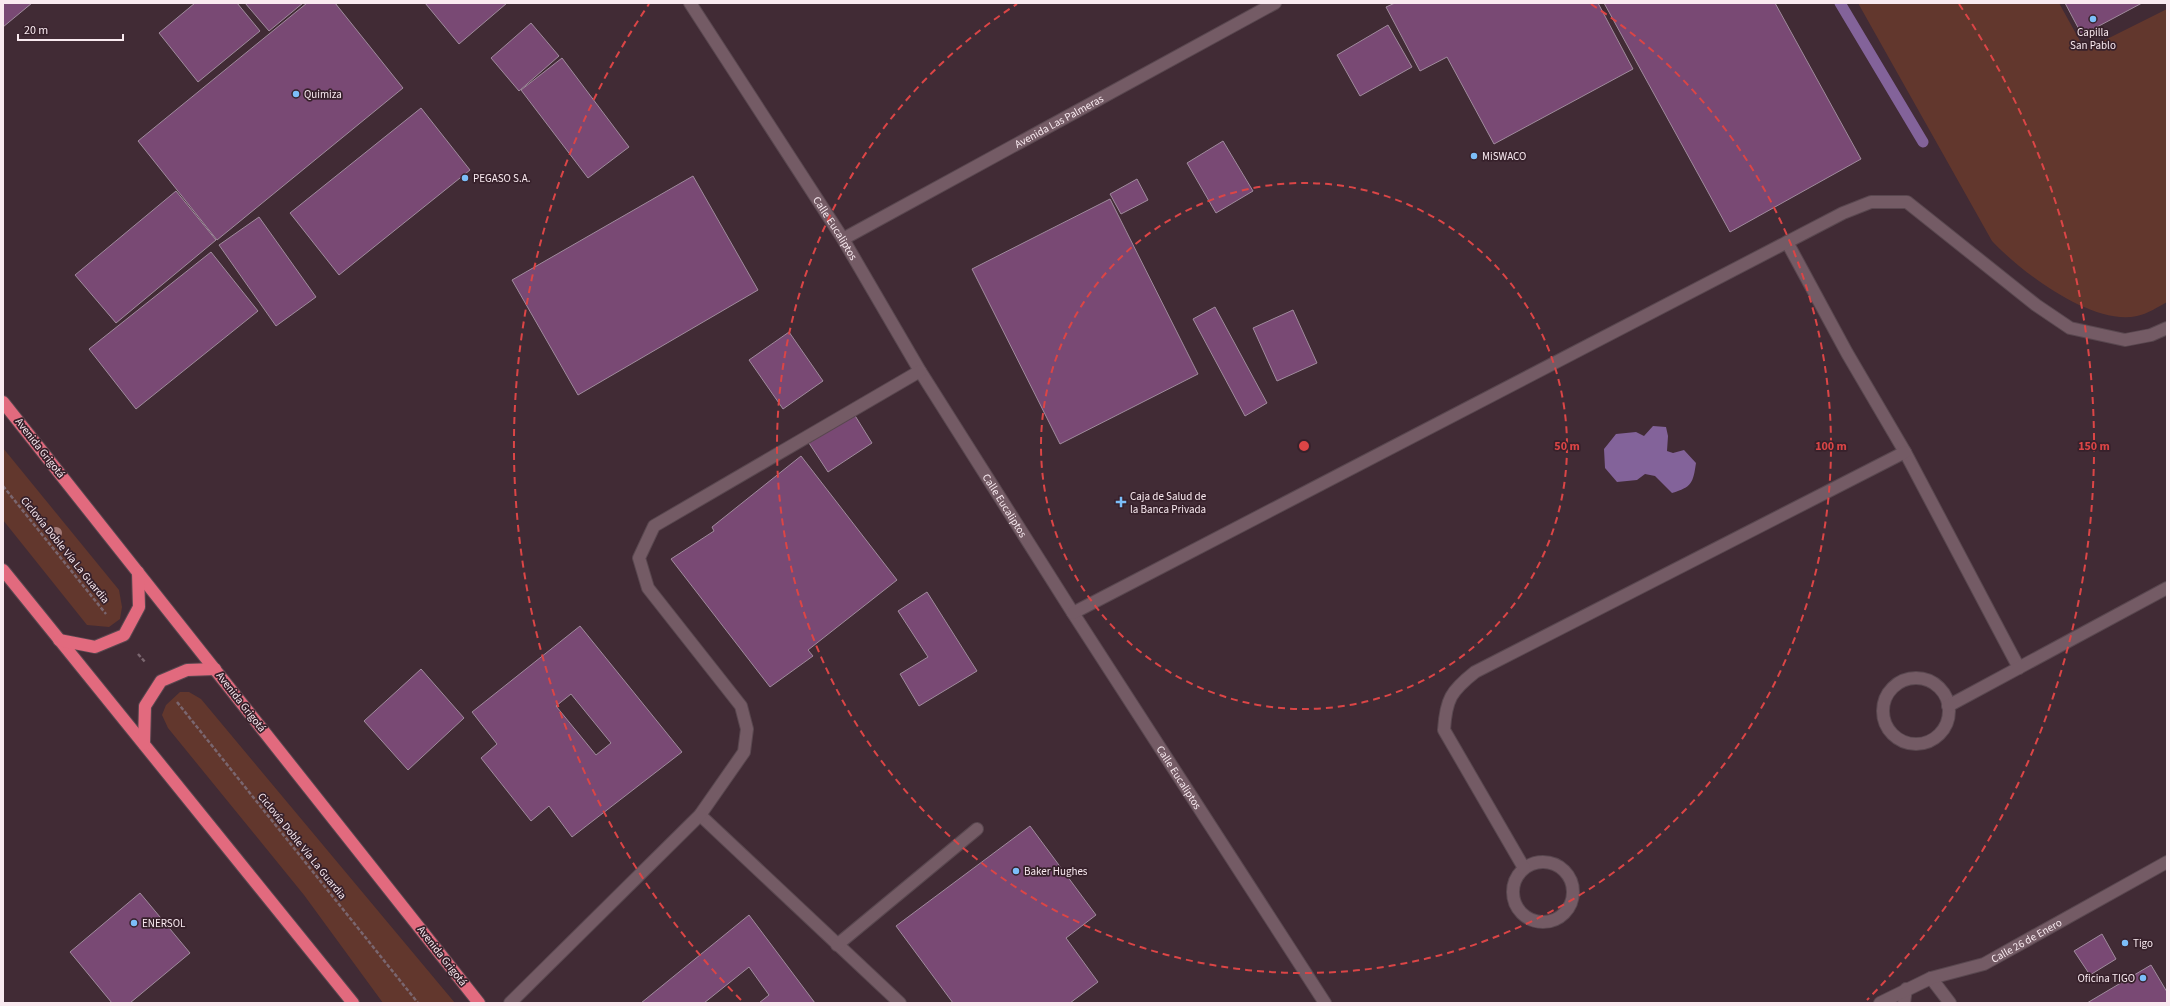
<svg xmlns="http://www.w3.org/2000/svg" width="2170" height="1006" viewBox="0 0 2170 1006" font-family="'Source Sans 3',sans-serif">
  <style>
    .green { fill: #62372d }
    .water { fill: #83639a }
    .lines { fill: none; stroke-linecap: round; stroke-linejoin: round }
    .stream { stroke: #83639a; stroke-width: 11 }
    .building { fill: #794974; stroke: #a08b9d; fill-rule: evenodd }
    .service-casing { stroke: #59474f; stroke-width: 14 }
    .minor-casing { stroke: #59474f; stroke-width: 14 }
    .trunk-casing { stroke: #59474f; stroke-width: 14 }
    .path { stroke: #7a666f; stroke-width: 2.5; stroke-dasharray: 4 2; stroke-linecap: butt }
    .service { stroke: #745b65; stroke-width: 12 }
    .minor { stroke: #745b65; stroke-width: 12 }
    .trunk { stroke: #e26a7e; stroke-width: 12 }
    .tree { fill: #a37976 }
    .ring { fill: none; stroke: #db4546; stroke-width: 2; stroke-dasharray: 7 5 }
    .poi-dot { fill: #7cbef9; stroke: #37212b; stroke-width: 1.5 }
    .labels { text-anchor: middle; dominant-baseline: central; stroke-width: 3.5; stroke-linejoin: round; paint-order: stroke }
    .poi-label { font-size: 11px; fill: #f9eaf0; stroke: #37212b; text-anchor: start }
    .street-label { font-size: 11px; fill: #f9eaf0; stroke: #37212b }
    .centre { fill: #db4546; stroke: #37212b; stroke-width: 2 }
    .ring-label { font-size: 12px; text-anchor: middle; font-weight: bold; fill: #db4546; stroke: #37212b; stroke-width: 3.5; stroke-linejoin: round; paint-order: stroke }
  </style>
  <rect width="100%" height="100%" fill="#412b35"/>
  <g class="green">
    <path d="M1858 3H2059L2085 50 2167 9V302C2158 307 2147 314 2137 316 2092 326 2021 272 1992 241Z"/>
    <polygon points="3,448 119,590 122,607 120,619 109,627 87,625 3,520"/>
    <polygon points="180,692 189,692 201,699 455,1003 383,1003 304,895 168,728 162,715 166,705"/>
  </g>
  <path class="water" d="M1653 426 1666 427 1668 436 1667 451 1673 453 1684 450 1696 463C1693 483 1692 487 1672 493L1655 476 1645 474 1637 480 1617 482 1605 468 1604 449 1616 434 1636 432 1644 436Z"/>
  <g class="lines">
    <polyline class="stream" points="1840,3 1923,142"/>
  </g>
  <g class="building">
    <polygon points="3,3 32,3 3,27"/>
    <polygon points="195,3 237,3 260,31 198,82 159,33"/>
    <polygon points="245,3 303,3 269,31"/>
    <polygon points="307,3 335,3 403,88 217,240 138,141"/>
    <polygon points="425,3 507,3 459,44"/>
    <polygon points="1395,3 1598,3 1633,69 1494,144 1447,57 1420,71 1386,7"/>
    <polygon points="1604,3 1775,3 1861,159 1730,232"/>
    <polygon points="2065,3 2142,3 2082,35"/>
    <polygon points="531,23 559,56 519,91 491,58"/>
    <polygon points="1388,25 1412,67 1360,96 1337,55"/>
    <polygon points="562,58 629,147 588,178 521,90"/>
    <polygon points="421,108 470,170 339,275 290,213"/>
    <polygon points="1223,141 1253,191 1216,213 1187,163"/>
    <polygon points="693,176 758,290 578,395 512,280"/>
    <polygon points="1137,179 1148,200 1121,214 1110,194"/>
    <polygon points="176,191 216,240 116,323 75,275"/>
    <polygon points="1110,199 1198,374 1060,444 972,269"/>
    <polygon points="259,217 316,297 276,326 219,245"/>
    <polygon points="211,252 258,311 136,409 89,349"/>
    <polygon points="1215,307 1267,403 1245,416 1193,319"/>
    <polygon points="1293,310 1317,363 1277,381 1253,328"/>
    <polygon points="789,332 823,381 783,409 749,360"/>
    <polygon points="854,414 872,443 828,472 809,443"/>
    <polygon points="801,456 897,580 808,650 813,656 770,687 671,559 714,531 712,527"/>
    <polygon points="927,592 977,671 919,706 900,674 928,657 898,611"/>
    <path d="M580 626 682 752 572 837 549 806 531 821 481 758 497 744 472 712ZM571 694 611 743 596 755 556 706Z"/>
    <polygon points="421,669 464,718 408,770 364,721"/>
    <polygon points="1030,826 1096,915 1066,938 1098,982 1070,1003 953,1003 896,926"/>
    <polygon points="140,893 190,953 130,1003 112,1003 70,952"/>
    <polygon points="749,915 815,1003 759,1003 769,995 749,967 704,1003 641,1003"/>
    <polygon points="2102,934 2116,959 2090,975 2074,951"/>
    <polygon points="2151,965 2167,992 2167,1003 2087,1003"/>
  </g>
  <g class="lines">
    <g class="service-casing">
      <g id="service">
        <polyline points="700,815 900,1003"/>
        <polyline points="837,945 977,829"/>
        <polyline points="1904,1003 1906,989"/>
      </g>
    </g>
    <g class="minor-casing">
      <g id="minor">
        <path id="s1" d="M690 3 843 239 920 371 1073 613 1325 1003"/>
        <path id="s2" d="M843 239 1275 3"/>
        <polyline points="1787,242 1847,353 1905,452 2019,668"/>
        <polyline points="1073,613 1843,213 1871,202 1907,202 2036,305 2070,328 2125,340 2151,335 2167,328"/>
        <circle cx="1916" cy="711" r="33"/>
        <polyline points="1948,706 2167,588"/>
        <circle cx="1543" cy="892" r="30"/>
        <path d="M1524 868 1444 730C1446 699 1451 691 1475 672L1905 452"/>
        <polyline points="1931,978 1950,1003"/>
        <polyline points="510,1003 700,815 744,752 747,729 741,706 648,588 639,558 654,526 920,371"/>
        <path id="s3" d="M1880 1003 1931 978 1984 964 2167 862"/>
      </g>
    </g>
    <g class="trunk-casing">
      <g id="trunk">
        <polyline points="3,402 479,1003"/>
        <polyline points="3,570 353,1003"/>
        <polyline points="59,640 95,647 124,635 139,607 138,572"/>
        <polyline points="144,744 145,706 161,681 187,670 215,669"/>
      </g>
    </g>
    <g class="path">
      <polyline points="3,486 106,614"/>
      <polyline points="138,654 145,662"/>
      <polyline points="177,702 418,1003"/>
    </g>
    <use href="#service" class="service"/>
    <use href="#minor" class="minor"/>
    <use href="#trunk" class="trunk"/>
  </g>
  <circle class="tree" cx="56" cy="533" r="6"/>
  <g class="ring">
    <circle cx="1304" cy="446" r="263"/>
    <path d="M1591 4A527 527 0 1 1 1017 4"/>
    <path d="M741 1000A790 790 0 0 1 649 4M1959 4A790 790 0 0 1 1867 1000"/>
  </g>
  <g class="poi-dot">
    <circle cx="2093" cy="19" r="4"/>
    <circle cx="296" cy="94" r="4"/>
    <circle cx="1474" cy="156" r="4"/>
    <circle cx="465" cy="178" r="4"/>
    <path d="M1119 496h4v4h4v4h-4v4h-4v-4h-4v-4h4z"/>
    <circle cx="1016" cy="871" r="4"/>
    <circle cx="134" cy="923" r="4"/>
    <circle cx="2125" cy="943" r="4"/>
    <circle cx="2143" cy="978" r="4"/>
  </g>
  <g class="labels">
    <g class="poi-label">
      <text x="2093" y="32" text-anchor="middle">Capilla<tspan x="2093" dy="13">San Pablo</tspan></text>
      <text x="304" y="94">Quimiza</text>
      <text x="1482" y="156">MiSWACO</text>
      <text x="473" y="178">PEGASO S.A.</text>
      <text x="1130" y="496">Caja de Salud de<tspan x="1130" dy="13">la Banca Privada</tspan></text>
      <text x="1024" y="871">Baker Hughes</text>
      <text x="142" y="923">ENERSOL</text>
      <text x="2133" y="943">Tigo</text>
      <text x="2135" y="978" text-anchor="end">Oficina TIGO</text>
    </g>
    <g class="street-label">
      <text stroke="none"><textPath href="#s2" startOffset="246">Avenida Las Palmeras</textPath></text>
      <text stroke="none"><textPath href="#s1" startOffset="268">Calle Eucaliptos</textPath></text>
      <text transform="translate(40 448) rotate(52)">Avenida Grigotá</text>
      <text stroke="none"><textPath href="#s1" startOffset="593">Calle Eucaliptos</textPath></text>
      <text transform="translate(65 550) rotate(51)">Ciclovía Doble Vía La Guardia</text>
      <text transform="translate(241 702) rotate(52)">Avenida Grigotá</text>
      <text stroke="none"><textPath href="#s1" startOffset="916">Calle Eucaliptos</textPath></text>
      <text transform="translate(302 846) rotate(51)">Ciclovía Doble Vía La Guardia</text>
      <text stroke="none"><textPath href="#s3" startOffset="160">Calle 26 de Enero</textPath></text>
      <text transform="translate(442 956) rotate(52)">Avenida Grigotá</text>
    </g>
  </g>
  <circle cx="1304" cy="446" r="6" class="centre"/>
  <g class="ring-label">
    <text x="1567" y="450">50 m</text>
    <text x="1831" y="450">100 m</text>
    <text x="2094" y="450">150 m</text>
  </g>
  <rect width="2170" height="1006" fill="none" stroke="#f9eaf0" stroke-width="8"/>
  <path d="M18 34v6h105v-6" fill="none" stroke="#f9eaf0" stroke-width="2"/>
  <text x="24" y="34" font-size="12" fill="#f9eaf0" stroke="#37212b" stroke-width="3" paint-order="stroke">20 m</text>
</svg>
